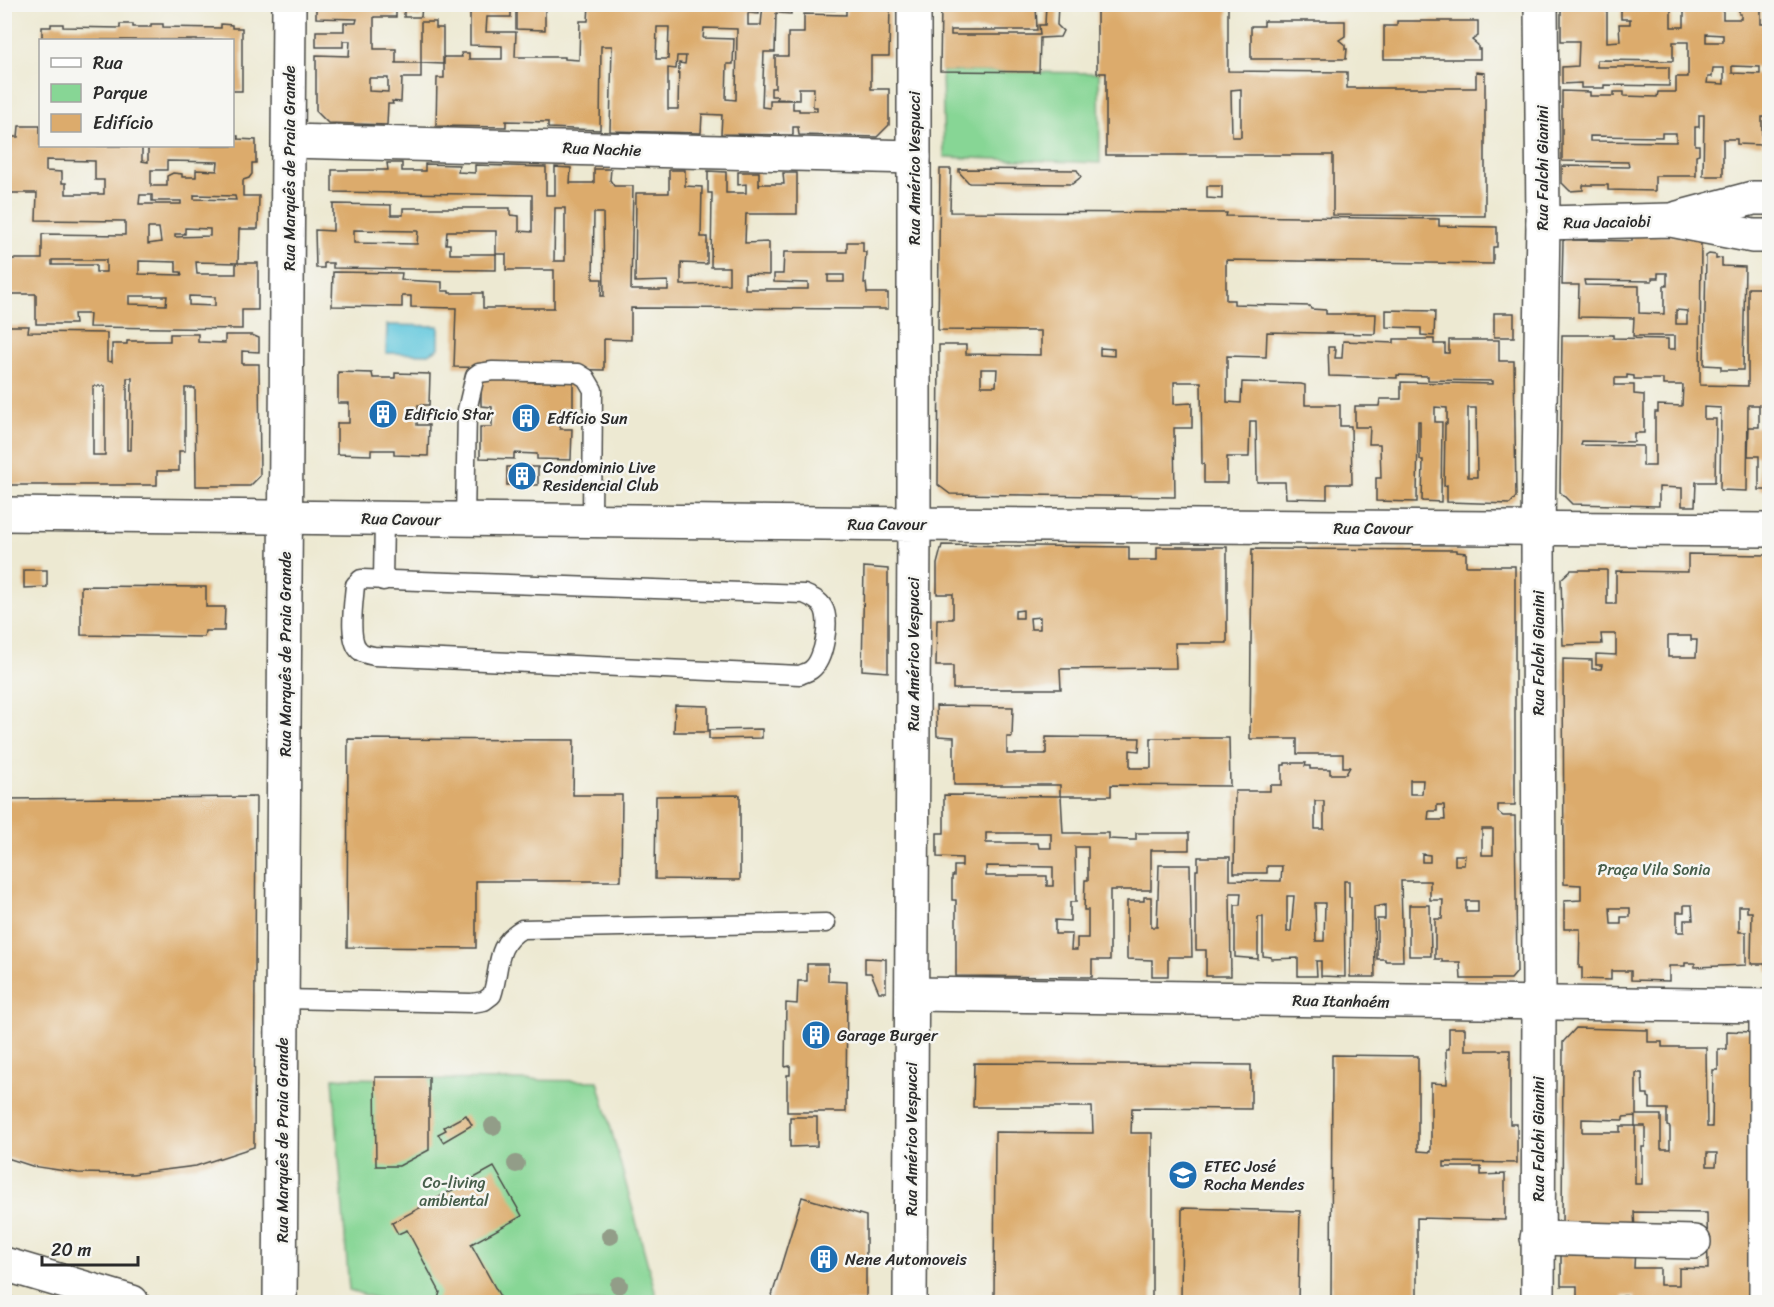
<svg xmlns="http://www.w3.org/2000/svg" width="1774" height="1307" viewBox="0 0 1774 1307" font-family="Sriracha,sans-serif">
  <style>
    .green { fill: #87d695; stroke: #598060; stroke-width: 1.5 }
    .water { fill: #60c7dd; stroke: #467984; stroke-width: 1.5 }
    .building { fill: #dcab6c; fill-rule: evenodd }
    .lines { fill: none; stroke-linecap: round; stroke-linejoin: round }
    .lane-casing { stroke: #484844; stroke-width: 21 }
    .street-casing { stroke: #484844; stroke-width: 36 }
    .secondary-casing { stroke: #484844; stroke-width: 36 }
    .highway-casing { stroke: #484844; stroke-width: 36 }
    .lane { stroke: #fff; stroke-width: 18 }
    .street { stroke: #fff; stroke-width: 33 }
    .secondary { stroke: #fff; stroke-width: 33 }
    .highway { stroke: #fff; stroke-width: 33 }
    .rail { stroke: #2b2b2b; stroke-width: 4.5 }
    .tree { fill: #929d88 }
    .labels { text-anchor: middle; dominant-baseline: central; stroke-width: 5; stroke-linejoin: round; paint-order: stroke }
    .street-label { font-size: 16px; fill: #2b2b2b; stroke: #f6f6f2 }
    .poi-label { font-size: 16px; fill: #2b2b2b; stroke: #f6f6f2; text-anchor: start }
    .park-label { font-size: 16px; fill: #475e4b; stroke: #f6f6f2 }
  </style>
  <rect width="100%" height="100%" fill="#f6f6f2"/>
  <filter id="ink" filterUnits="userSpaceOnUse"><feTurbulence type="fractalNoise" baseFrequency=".0167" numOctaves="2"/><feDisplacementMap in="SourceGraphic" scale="12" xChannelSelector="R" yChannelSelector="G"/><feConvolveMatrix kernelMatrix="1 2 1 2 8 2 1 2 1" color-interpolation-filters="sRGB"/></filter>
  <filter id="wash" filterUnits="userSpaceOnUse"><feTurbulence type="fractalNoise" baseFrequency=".008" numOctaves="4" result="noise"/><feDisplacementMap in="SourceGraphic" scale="24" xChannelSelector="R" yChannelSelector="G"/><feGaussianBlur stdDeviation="1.35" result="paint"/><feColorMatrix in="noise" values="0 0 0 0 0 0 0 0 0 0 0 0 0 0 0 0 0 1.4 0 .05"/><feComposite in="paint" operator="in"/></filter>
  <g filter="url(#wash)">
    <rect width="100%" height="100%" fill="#ede9d2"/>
    <g class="green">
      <polygon points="942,71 1099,73 1100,163 944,157"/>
      <polygon points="333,1078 598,1081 658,1302 388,1302 349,1290"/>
    </g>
    <polygon class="water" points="387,325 439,326 439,348 429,354 386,353"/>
    <g id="blocks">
      <g class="building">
        <path d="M316 4H396V17H374V49H396V63H421V78H402L401 102 392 101 393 104H388L387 125 328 123 316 111V55L349 56 350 41H343V47H316V31H344V23H356L357 19 316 18ZM369 78H388V92L369 91Z"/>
        <polygon points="404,4 422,4 421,17 404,17"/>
        <path d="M470 4H511V17H487L486 32H516L515 57H565V59L579 60 580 21H588L589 4H621L624 6V4H759V14L748 13V25H761L763 4H791V14L776 13 775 52H764L762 107 770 108V100H793V109H799V111H817V107H813L814 88H799V100L777 99V96H771V88H775V56H788V33H804V14L846 15V7H835V10H815V4H890L889 56H871V89H889V125L877 137 799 135 798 127H793V135L721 134 722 115 702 114 701 133 610 131 612 46H601L600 130 548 128V122L506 121V127L436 126 437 78H444V57H462L461 53H469V59H502V46L470 45ZM657 27H669L668 59H656ZM704 28 737 29 736 100 726 99 727 64H733L734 39 703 38ZM677 56H686L685 64 679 63 678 109H668V68L676 69Z"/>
        <polygon points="516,4 545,4 545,30 516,29"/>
        <polygon points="941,4 1036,4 1037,30 951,30 951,35 1040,35 1039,25 1045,25 1046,4 1058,4 1057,25 1063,31 1060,37 1040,38 1039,72 940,71"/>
        <path d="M1097 4H1228V71L1347 72V88H1476V72L1485 73V216L1333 215V155H1106V73H1097ZM1241 89V137H1232L1231 90Z"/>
        <polygon points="1427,4 1512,4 1512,8 1427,7"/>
        <path d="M1561 4H1607V42L1620 41 1619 24H1630V19H1621V4H1671V27H1684V4H1723V19H1741V14H1739V4H1770V9H1761V24H1770V117H1762V145L1737 144V139H1723V176H1703L1704 115H1699V127H1695V145H1699V154L1696 155V176H1655V191L1608 190V185H1583V190L1570 191 1562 183V166L1629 167 1628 162 1562 161V91L1590 92V96H1614V92H1624V96L1657 97 1658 92H1676V77H1688V42H1673V61L1597 60V67H1669V86L1604 85V88H1581V83L1562 84V67L1578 66 1579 41H1561ZM1706 34 1723 35V42H1706ZM1732 66 1760 67V74L1732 73ZM1713 68H1724V84L1707 83 1708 77H1712ZM1662 133H1676V142L1590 141V136L1662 137Z"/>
        <polygon points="1264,21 1345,21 1345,36 1339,40 1345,45 1345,49 1347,49 1346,59 1251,59 1251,26 1264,26"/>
        <polygon points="1397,21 1478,21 1478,36 1472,40 1478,45 1478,49 1480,49 1480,59 1384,59 1384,26 1397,26"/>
        <polygon points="421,22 436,22 436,28 443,28 443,64 421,63"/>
        <polygon points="51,24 63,24 63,27 120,28 120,24 133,24 133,27 151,27 151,24 163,24 163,27 221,28 221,24 232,25 232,28 242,28 242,91 232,91 232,40 42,40 42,27 51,27"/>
        <path d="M19 126H40V146H142V161L148 162V146H232V136H238V139L256 140V163H252V174L249 178 243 180V196H259L258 229H239L238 263 196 262 197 274H236V263H258V310H242V329L89 327 90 314H74L75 324H36V294H10V259H42V234L125 235V221L36 220 37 193H9V177H5V159H10V137H18ZM46 160 95 161V180H104V194H66V183H62V172L46 171ZM167 161 218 162 217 171 196 170V177H182V174L173 173 167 176V186H151V170H167ZM140 195H152V201H181V204H139ZM194 195 235 196 236 200 194 199ZM148 228H159L161 242 148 244ZM185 228 210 229V236L175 237V234H185ZM52 260H106V272H96V265H52ZM139 261 176 262V272H181L182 275 139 274ZM129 296H167L166 305 129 304ZM189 296 215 297V306L189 305Z"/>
        <path d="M387 163H402V171H425V164L459 165 458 172 475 173V165L546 167V195H555V167L571 168 570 183H594V169H611L610 180 614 186H633L631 290H668V281L635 282 636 193H669V170H685V186L702 187 701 237H707V264L681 263V285L729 284V267H711L712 193H708V171L726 172V193H746V184L738 185V172H759V187L760 184H784L783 173H797V214H746L745 243 769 242V275L745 274V289H808V283L774 282V274H783L784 252H847V242H863V252H866L864 283H866L867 293H888V309L631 308V340L604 339V370L454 367 456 308 411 307V296H402V307L332 306 333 272 402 273 401 280 442 282V291H449V293H483V308H554V270H506V254H496V231H447L446 244H450V254H496V270L333 268V263H324V268H316L315 230 333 231V204L391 205V215H403V208H510V215L519 216V231L532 232V195L332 192V170H388ZM555 208H565V261H554ZM594 213H603L604 296H601L602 279H593ZM354 230 418 231 417 244 354 243ZM828 275H844V282H828Z"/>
        <path d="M940 169H951L950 212 1227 213 1226 216 1439 219V226L1497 227V247H1493V264L1226 260V300H1234V304L1310 306 1311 309 1326 310V314H1376L1375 334 1267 332 1266 357 1227 356V402L1241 403 1242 382 1301 384 1305 385V405H1340V426H1351L1352 484H1327V499L1286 498 1285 482H1257L1256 421H1250L1249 457H1227V483H1204V464H1202L1201 382H1174V404L1192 403V428H1174L1175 497 950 494 938 485 939 345H966V354L1041 355V331L938 330ZM1100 348 1114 349V356L1100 355ZM981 369H997L996 386H981Z"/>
        <polygon points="959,169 1077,170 1081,177 1072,184 969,183 959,172"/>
        <polygon points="1207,186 1222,186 1222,199 1207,198"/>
        <path d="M1574 233 1573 240 1632 241V235L1701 236 1700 385 1748 386V288H1770V490H1759V456H1748L1749 427H1759V405H1748L1747 491 1720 490 1721 408 1704 407V419H1716L1715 482H1696L1695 506H1682V488L1659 487V506L1572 504 1560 492 1562 335H1613V338L1668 339V349H1675V336H1633L1634 318 1578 317 1579 285H1562L1563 241ZM1658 273H1667V286H1664V314L1639 313V286L1585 285 1584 280 1652 281V278H1658ZM1676 310 1687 311V324H1676ZM1627 375 1634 376V379H1663V385H1683L1682 406 1658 405V412H1655V466H1643V446L1581 445 1582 441 1634 442V433H1644V395L1634 394V385H1615V378H1627Z"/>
        <polygon points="1709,254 1716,255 1716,259 1722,258 1722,266 1745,267 1743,370 1721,370 1721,366 1704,365 1706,256"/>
        <polygon points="1386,310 1435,311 1434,336 1421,335 1421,328 1386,327"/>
        <rect x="1494" y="313" width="20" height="24"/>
        <path d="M4 326H29L28 332 107 333V361L112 362V344H127V341H170V334H198V342L225 343V335H252L259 338V352L242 351V364H259L260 476 250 486H196L195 388H185V451H179V471H157V485H4ZM127 378H132L131 450H127ZM93 386H105V455H93Z"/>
        <path d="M1394 339H1434V344H1445V353H1449V340H1499V361H1514L1516 497 1510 504 1447 502V485L1444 486 1445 423 1447 424V408L1435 407V422H1442L1441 502 1422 501 1423 460H1420V421H1418L1417 502 1376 501V478H1381L1380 444H1369L1370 427H1355V406H1379L1380 399H1401V382L1493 384V381L1428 380V376L1397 375V378L1329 376 1328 347H1334V350H1336L1335 358H1342L1343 341 1394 343ZM1468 408H1476L1477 477H1468Z"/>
        <polygon points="338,372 372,373 373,378 395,378 395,373 430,374 429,405 418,405 417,425 429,425 428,456 394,455 394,450 371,450 371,455 337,454 337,423 349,423 349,403 338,403"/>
        <polygon points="481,375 515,376 516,381 539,382 538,377 573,377 573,408 561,408 560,429 572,429 571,460 537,459 537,454 514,453 514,459 480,458 480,427 492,427 492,407 481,406"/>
        <rect x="507" y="467" width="31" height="18"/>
        <path d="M942 545 1129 547V560H1157V547H1227V643H1175L1176 668 1060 669 1061 689H953V666H936L937 619H953V594H937V564ZM1023 610V618H1015V611ZM1040 617V629H1031L1030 618Z"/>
        <path d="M1252 549 1457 550V552L1466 553V566H1515V805H1498V812L1503 816H1515L1517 972 1511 979H1461L1460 962H1442V959H1435V919H1442L1443 900H1430V881H1401L1403 961H1385V959H1377V919H1385V905L1374 907 1375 977H1350L1351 897H1349V881H1344L1345 977 1321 976V961H1316L1317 976H1298V958L1271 959V957L1263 956V917H1258V959L1235 957V905H1240L1241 893H1230L1231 976H1206V950H1196V870H1198V857H1230V880L1281 881 1282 866H1267V873H1234L1235 791H1270V785H1282V765H1285V763H1306L1305 766H1310V769H1330V774H1346L1350 767H1343V754H1297V739H1250ZM1410 780H1423L1422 794H1410ZM1315 801H1324V829H1315ZM1437 805H1444L1445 820H1428L1429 811H1437ZM1482 829H1493V855H1482ZM1422 854 1430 855V862H1422ZM1455 855H1465L1464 865H1455ZM1287 896H1294L1291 931 1287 932ZM1466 901H1478V912H1466ZM1315 903H1325L1324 941H1316Z"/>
        <path d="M1688 554 1770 555V972H1767V964H1751L1752 912H1747V906H1739V932H1746V965L1695 967V963H1685V966H1669V981L1631 980V971H1611V980L1582 979V968H1579L1580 929H1564V901L1581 900V885L1564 884 1563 659 1592 660V669H1601L1602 665H1596V654L1616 655V634H1601L1602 644 1563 645 1561 579 1571 570H1607V604H1616V571L1688 572ZM1668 636H1691V640H1697L1696 657H1668ZM1684 905H1692L1693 920H1684V932H1677V912H1684ZM1610 908H1630V917H1621V924H1611Z"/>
        <polygon points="864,567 888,569 888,672 862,670"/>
        <polygon points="24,570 47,570 47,587 24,588"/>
        <polygon points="81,586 206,587 206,607 225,607 224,631 205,631 204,637 81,635"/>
        <polygon points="675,705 708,706 708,732 674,732"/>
        <path d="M936 706 1013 707 1012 737H1007V754H1046V737L1140 738 1139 751 1130 750V768H1151V738H1229L1230 786 1111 785V796H1061L1063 833H1109V839L1130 840H1136V833H1189V850H1151V890H1110V960H1092V977L956 976V900H952V876H954V866H962V858L937 857V833H944V795L1060 796V785H954V737L937 736ZM986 833H1051V848H1039L1038 843H986ZM1075 847H1088V880H1085L1084 910H1088V938H1077V950H1071L1072 934H1055V920L1070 921V902H1076ZM986 866 1053 867V886H1047V876H986Z"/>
        <polygon points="762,729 762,738 709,739 709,730"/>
        <polygon points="348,739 574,740 573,795 622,795 621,881 476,881 476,948 347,947"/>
        <polygon points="740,795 740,880 655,879 656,796"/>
        <polygon points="256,797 254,1147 196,1166 132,1174 78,1173 32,1166 4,1157 4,799"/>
        <polygon points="1159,865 1190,865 1192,957 1168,957 1168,976 1152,976 1152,960 1127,959 1127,901 1144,901 1144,897 1151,897 1151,927 1157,927"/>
        <polygon points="1409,905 1430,905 1431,956 1409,956"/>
        <polygon points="865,958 886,959 886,992 879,992 871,973 865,973"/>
        <polygon points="807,964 828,964 828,981 847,982 846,1112 787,1112 787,1075 790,1075 790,1066 785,1067 786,1003 797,1004 798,981 807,981"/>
        <polygon points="1449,1028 1465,1028 1465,1050 1510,1050 1510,1124 1517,1124 1517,1163 1444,1162 1444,1167 1481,1167 1481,1175 1505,1174 1505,1220 1417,1218 1417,1302 1331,1302 1332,1055 1418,1056 1418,1151 1431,1152 1431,1083 1447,1084 1446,1049 1449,1049"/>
        <path d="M1576 1028 1648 1030V1042H1662V1047H1706L1707 1127H1712L1713 1070H1718V1049H1727V1031L1752 1032 1756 1302H1635V1296H1623L1622 1302H1577V1286H1561V1247L1635 1248 1634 1268H1660V1285H1679V1268L1708 1269 1707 1213 1634 1212 1635 1231 1562 1230 1563 1042ZM1636 1073H1642L1643 1094H1648V1097L1650 1098V1109H1667V1126L1670 1127V1149H1661V1115H1636ZM1635 1116V1126H1620V1132H1582V1119L1623 1120V1117ZM1635 1126H1645V1147H1642V1184H1635ZM1707 1153H1717L1716 1166H1707Z"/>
        <polygon points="974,1063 1251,1065 1251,1109 1132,1108 1131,1133 1152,1133 1152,1302 994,1302 995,1132 1093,1133 1092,1107 973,1107"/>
        <polygon points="375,1077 429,1077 429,1150 399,1166 376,1166"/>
        <polygon points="466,1115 472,1125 443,1142 438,1134 446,1130 444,1127"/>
        <polygon points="790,1117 817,1117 817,1146 790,1147"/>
        <polygon points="494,1167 522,1216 471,1244 503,1302 437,1302 440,1292 407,1230 398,1234 392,1223"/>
        <polygon points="802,1197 866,1216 866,1302 770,1302"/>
        <polygon points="1182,1208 1300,1211 1298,1302 1181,1302"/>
      </g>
    </g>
  </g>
  <g filter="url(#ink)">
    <use href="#blocks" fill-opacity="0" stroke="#484844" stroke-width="1.5"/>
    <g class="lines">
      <g class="lane-casing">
        <g id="lane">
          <polyline points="465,520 467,410 475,376 479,373 493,371 578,373 586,378 593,390 592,521"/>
          <path d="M361 579 804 594C811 597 819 600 823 607 831 620 824 660 812 669 809 672 804 673 800 675L374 656C369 655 363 654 360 651 347 641 354 600 355 585Z"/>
          <polyline points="383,581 384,519"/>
          <path d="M283 999 472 1003 484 1001 492 995C501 968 494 945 522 929L826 923"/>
        </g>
      </g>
      <g class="street-casing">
        <g id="street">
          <polyline points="914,4 914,524 1770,530"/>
          <polyline points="289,141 914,157"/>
          <polyline points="1678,218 1753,198 1770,198"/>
          <polyline points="1543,223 1671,220 1753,236 1770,236"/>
          <polyline points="912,994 1770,1006"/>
          <polyline points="1766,1006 1766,1302"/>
          <polyline points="1537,1238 1694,1242"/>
          <polyline points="280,1302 289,4"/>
          <polyline points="1538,1302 1539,1003 1538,529 1543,223 1541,4"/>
        </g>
      </g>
      <g class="secondary-casing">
        <polyline id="secondary" points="4,514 914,524 910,1302"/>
      </g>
      <g class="highway-casing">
        <polyline id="highway" points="4,1264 132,1302"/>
      </g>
      <use href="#lane" class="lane"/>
      <use href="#street" class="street"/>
      <use href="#secondary" class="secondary"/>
      <use href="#highway" class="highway"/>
      <polyline class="rail" points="4,1297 25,1302"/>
    </g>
    <g class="tree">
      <circle cx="493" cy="1126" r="9"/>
      <circle cx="516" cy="1164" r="9"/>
      <circle cx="610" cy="1236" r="9"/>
      <circle cx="619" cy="1285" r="9"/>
    </g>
  </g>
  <defs>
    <g id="building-disc" transform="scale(1.5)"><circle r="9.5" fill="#1f6fb2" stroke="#f6f6f2"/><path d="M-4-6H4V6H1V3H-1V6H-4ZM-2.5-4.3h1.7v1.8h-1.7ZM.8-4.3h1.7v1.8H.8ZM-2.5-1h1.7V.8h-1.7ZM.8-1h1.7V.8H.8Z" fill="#fff"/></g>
    <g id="university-disc" transform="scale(1.5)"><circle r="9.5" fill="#1f6fb2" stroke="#f6f6f2"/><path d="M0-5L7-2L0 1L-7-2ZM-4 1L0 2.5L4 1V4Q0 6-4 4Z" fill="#fff"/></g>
  </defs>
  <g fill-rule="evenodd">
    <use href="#building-disc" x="383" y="414"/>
    <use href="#building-disc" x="526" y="418"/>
    <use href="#building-disc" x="522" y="476"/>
    <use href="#building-disc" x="816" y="1035"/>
    <use href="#university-disc" x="1183" y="1175"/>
    <use href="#building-disc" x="824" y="1259"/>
  </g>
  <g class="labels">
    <g class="street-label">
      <text transform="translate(602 149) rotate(2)">Rua Nachie</text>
      <text transform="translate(289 168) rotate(-90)">Rua Marquês de Praia Grande</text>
      <text transform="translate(914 168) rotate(-90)">Rua Américo Vespucci</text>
      <text transform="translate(1542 168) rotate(-90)">Rua Falchi Gianini</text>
      <text transform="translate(1607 222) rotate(-1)">Rua Jacaiobi</text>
      <text transform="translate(401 519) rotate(1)">Rua Cavour</text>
      <text x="887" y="524">Rua Cavour</text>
      <text x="1373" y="528">Rua Cavour</text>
      <text transform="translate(1538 653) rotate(-90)">Rua Falchi Gianini</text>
      <text transform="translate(285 654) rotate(-90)">Rua Marquês de Praia Grande</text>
      <text transform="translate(913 654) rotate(-90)">Rua Américo Vespucci</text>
      <text transform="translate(1341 1001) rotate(1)">Rua Itanhaém</text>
      <text transform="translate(911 1139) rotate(-90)">Rua Américo Vespucci</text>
      <text transform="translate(1538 1139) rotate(-90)">Rua Falchi Gianini</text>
      <text transform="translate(282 1140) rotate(-90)">Rua Marquês de Praia Grande</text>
    </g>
    <g class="poi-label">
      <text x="404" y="414">Edificio Star</text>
      <text x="547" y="418">Edfício Sun</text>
      <text x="543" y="467">Condominio Live<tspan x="543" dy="18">Residencial Club</tspan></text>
      <text x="837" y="1035">Garage Burger</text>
      <text x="1204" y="1166">ETEC José<tspan x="1204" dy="18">Rocha Mendes</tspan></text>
      <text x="845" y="1259">Nene Automoveis</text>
    </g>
    <g class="park-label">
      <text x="1654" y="869">Praça Vila Sonia</text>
      <text x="454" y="1182">Co-living<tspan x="454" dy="18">ambiental</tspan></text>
    </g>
  </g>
  <rect width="1774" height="1307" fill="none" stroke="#f6f6f2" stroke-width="24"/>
  <rect x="39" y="39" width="195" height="108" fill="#f6f6f2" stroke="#a5a5a2" stroke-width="1.5"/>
  <rect x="51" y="58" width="30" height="9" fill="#ffffff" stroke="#a5a5a2" stroke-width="1.5"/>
  <text x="93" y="69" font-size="18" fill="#2b2b2b">Rua</text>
  <rect x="51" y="84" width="30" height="18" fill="#87d695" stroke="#a5a5a2" stroke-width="1.5"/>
  <text x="93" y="99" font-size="18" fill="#2b2b2b">Parque</text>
  <rect x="51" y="114" width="30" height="18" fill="#dcab6c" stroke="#a5a5a2" stroke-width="1.5"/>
  <text x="93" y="129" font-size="18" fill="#2b2b2b">Edifício</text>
  <path d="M42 1256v9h96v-9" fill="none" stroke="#2b2b2b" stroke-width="3"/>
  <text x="51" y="1256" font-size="18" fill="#2b2b2b" stroke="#f6f6f2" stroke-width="4.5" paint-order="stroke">20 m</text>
</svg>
